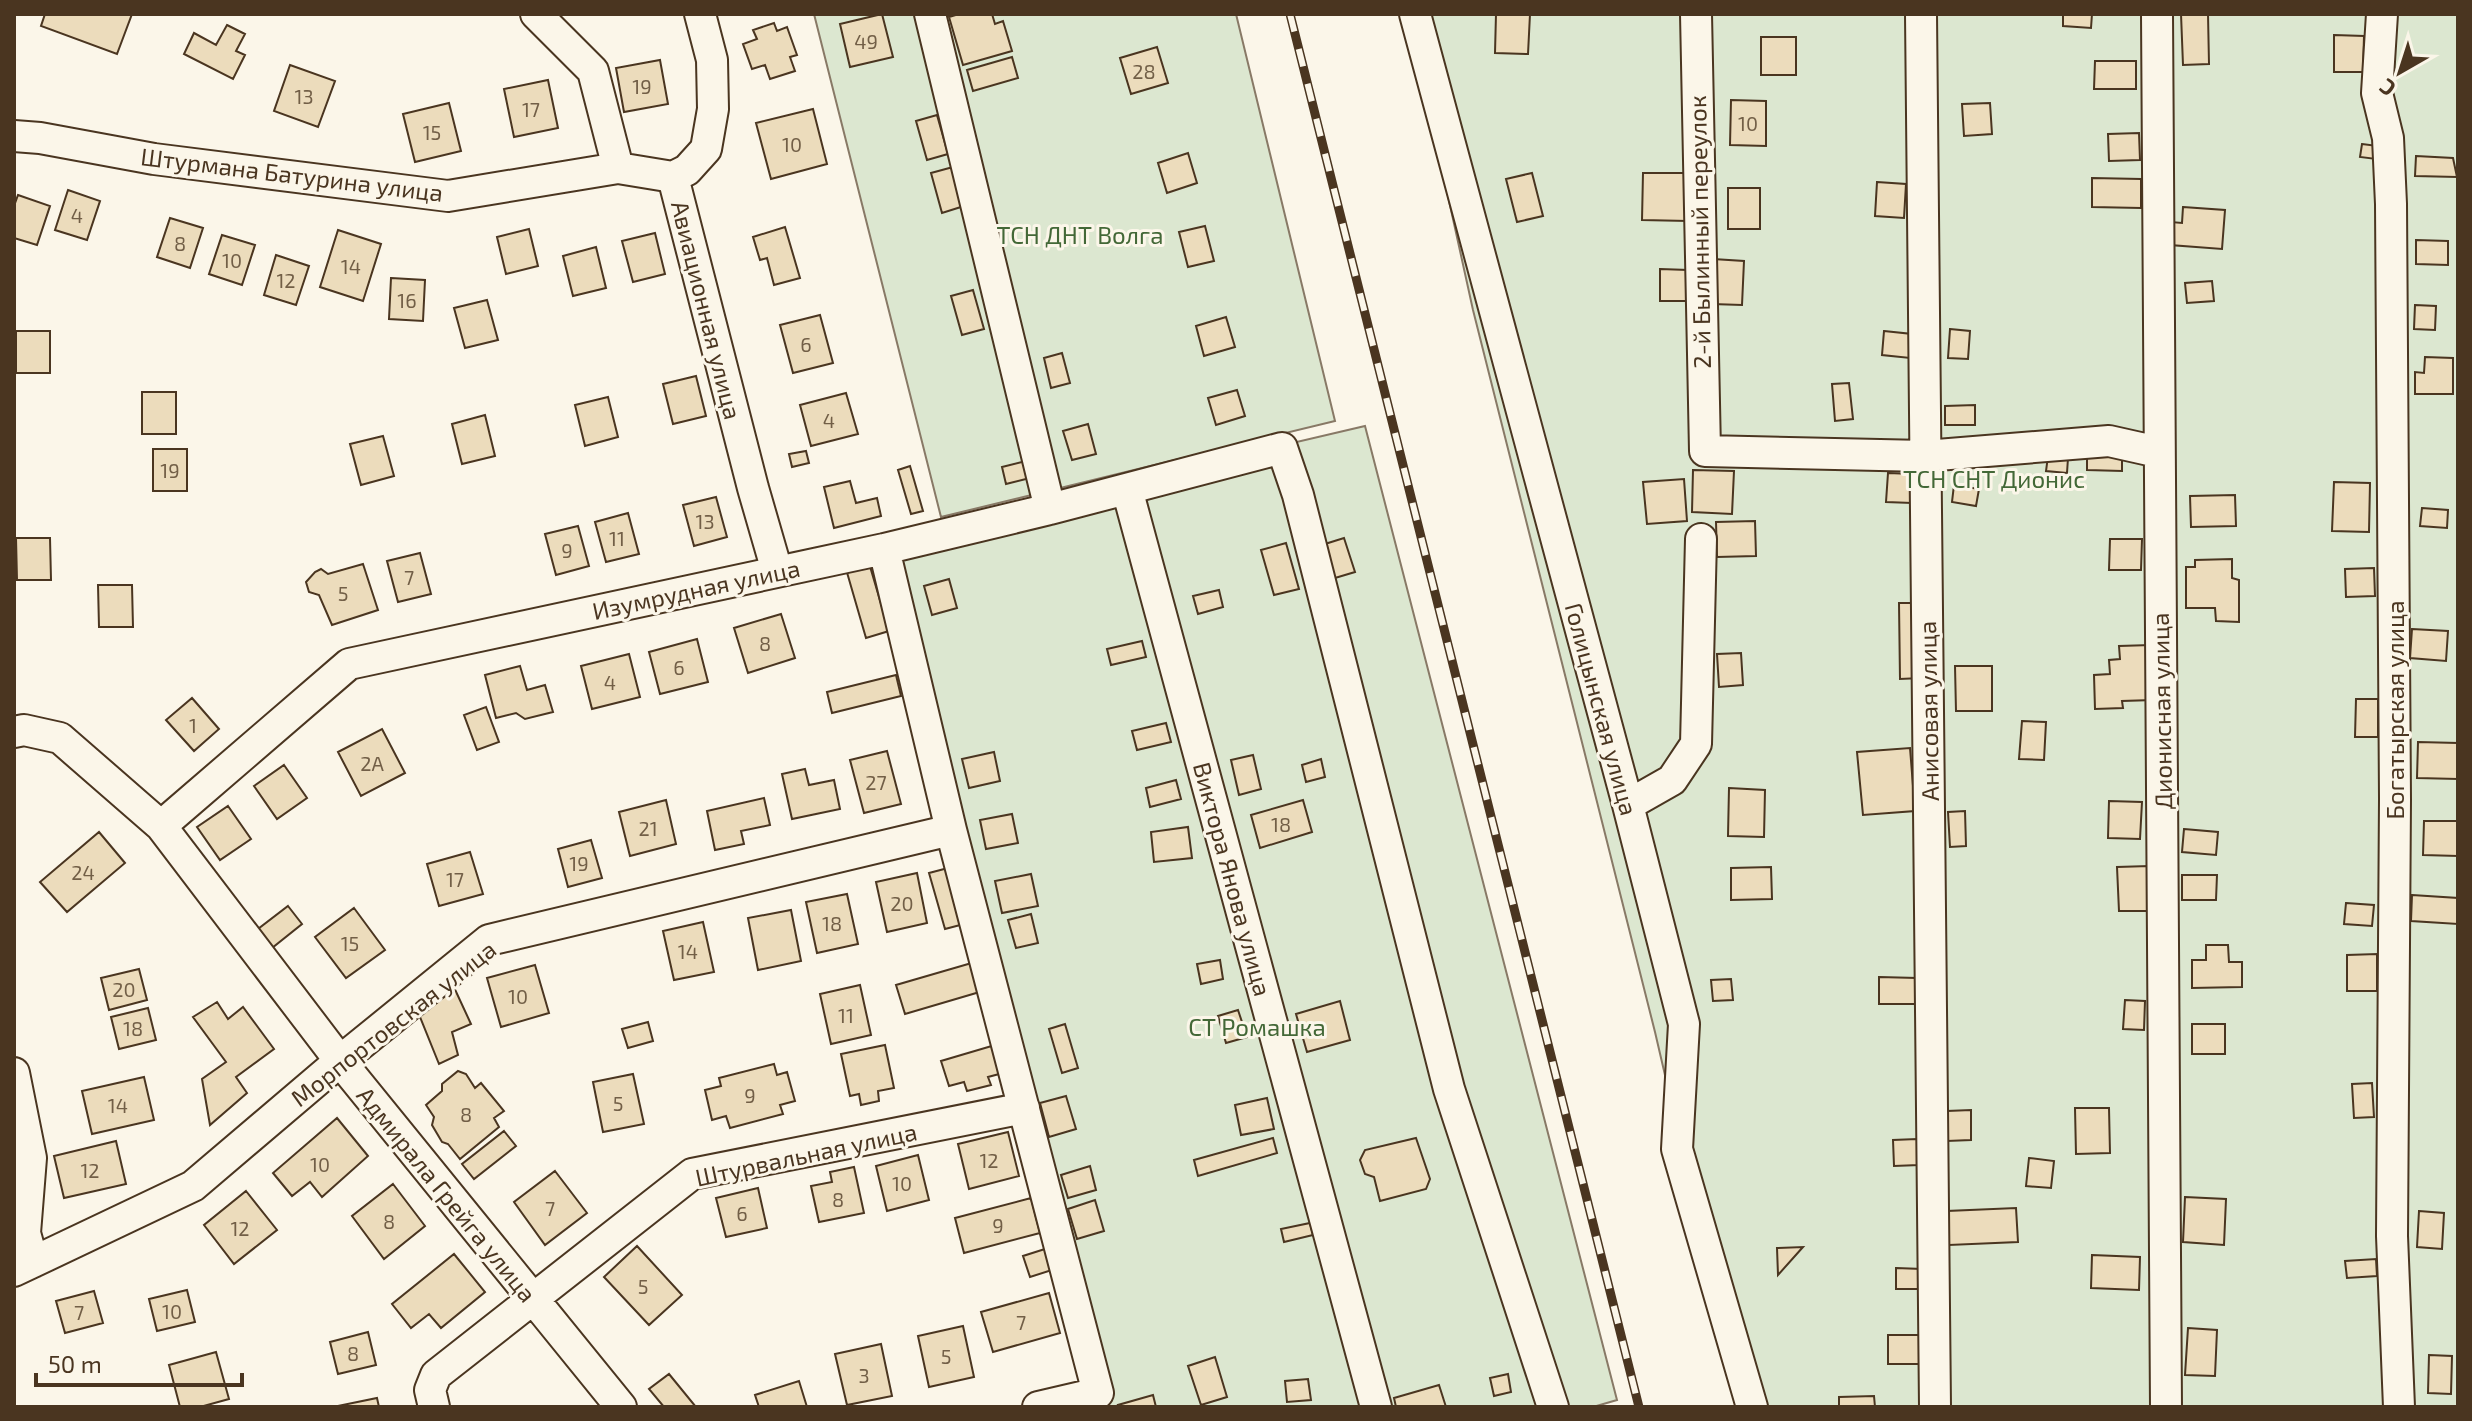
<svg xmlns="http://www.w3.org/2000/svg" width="2472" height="1421" font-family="'Exo 2',sans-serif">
<rect width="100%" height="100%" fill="#fbf6e9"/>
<path fill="#dce7d0" stroke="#887966" stroke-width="2" d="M814 14H1236L1335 421 941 517Z
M1408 14H2458V1407H1742L1655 1032 1473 310Z
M1365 426 1617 1400 1593 1407H1094L877 540Z"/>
<path fill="#ecdcbc" stroke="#4a3520" stroke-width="2" d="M45 14H132L117 54 41 26Z
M882 14 893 57 850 67 840 24Z
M959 14H992L995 24 1003 21 1012 51 963 65 949 17Z
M1496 14H1530L1528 54 1495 53Z
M2063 14H2092L2091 28 2063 26Z
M2181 14H2208L2209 64 2183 65Z
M774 23 777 31 787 27 797 55 790 57 795 71 770 79 765 65 752 69 743 44 757 39 753 30Z
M227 25 245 34 236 51 245 55 233 79 184 54 194 33 216 45Z
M2334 35 2364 36 2363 72H2334Z
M1761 37H1796V75H1761Z
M1157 47 1168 83 1131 94 1120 58Z
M1012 57 1018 78 973 91 967 70Z
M660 60 668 104 624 112 616 68Z
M2095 61H2136V89H2094Z
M290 65 335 81 318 127 274 111Z
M548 80 558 128 514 137 504 89Z
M1731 100 1766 101V146L1730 145Z
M449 103 461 151 415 162 403 114Z
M1990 103 1992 134 1964 136 1962 104Z
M813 109 827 164 771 179 756 123Z
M937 115 948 154 927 160 916 121Z
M2139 133 2140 160 2109 161 2108 134Z
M2362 144 2378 146 2376 159 2360 157Z
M1188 153 1197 183 1167 193 1158 163Z
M2416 156 2453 158 2457 177 2415 176Z
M953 167 964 206 942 213 931 173Z
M1532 173 1543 216 1517 222 1506 179Z
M1643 173H1688V221L1642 220Z
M2092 178 2141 179V208L2092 207Z
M1877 182 1906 184 1904 218 1875 216Z
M1728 188H1760V229H1728Z
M68 190 100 201 87 240 55 230Z
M18 195 50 206 37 245 14 238V206Z
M2183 207 2225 210 2222 249 2170 245 2171 222 2182 223Z
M170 218 203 228 190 268 157 257Z
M1205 226 1214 261 1188 267 1179 232Z
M785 227 800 278 774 285 767 258 760 260 753 237Z
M529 229 538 266 506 274 497 237Z
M338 230 381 244 363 301 320 287Z
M655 233 665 274 633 282 622 241Z
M222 235 255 245 242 285 209 274Z
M2416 240 2448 241V265L2416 264Z
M596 247 606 288 573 296 563 256Z
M276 255 309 266 296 305 264 295Z
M1713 259 1744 261 1742 305 1712 304Z
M1660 269 1688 270V301H1660Z
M391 278 425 280 423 321 389 319Z
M2212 281 2214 301 2187 303 2185 283Z
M973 290 984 329 962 335 951 296Z
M487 300 498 340 465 348 454 308Z
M2415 305 2436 306 2435 330 2414 329Z
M820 315 833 363 793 373 780 325Z
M1226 317 1235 347 1204 356 1196 326Z
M1950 329 1970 331 1968 359 1948 358Z
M16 331H50V373H16Z
M1884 331 1912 334 1910 358 1882 355Z
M1062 353 1070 383 1051 388 1044 358Z
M2425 357 2453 358V394H2415V372L2424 373Z
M696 376 706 416 673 424 663 384Z
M1849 383 1853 419 1835 421 1832 384Z
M1237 390 1245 416 1216 425 1208 398Z
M142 392H176V434H142Z
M846 393 858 434 811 446 800 405Z
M608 397 618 437 585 446 575 405Z
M1975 405V425H1945V406Z
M485 415 495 456 462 464 452 424Z
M1088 424 1096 454 1072 460 1063 431Z
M383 436 394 476 361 485 350 444Z
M153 449H187V491H153Z
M806 451 809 463 792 467 789 454Z
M2087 451 2122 453V471L2087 470Z
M2048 456 2068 458 2067 473 2046 471Z
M1026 461 1030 478 1006 484 1002 467Z
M910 466 923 511 911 514 898 470Z
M1693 470 1734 471 1732 514 1692 512Z
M1888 473 1913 474 1912 503 1886 502Z
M1684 479 1687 521 1647 524 1643 482Z
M850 481 856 503 877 498 881 516 834 528 824 487Z
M2334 482 2370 483 2369 532 2332 531Z
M1954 485 1979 489 1976 506 1952 502Z
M2235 495 2236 526 2191 527 2190 496Z
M716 497 727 537 694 546 683 505Z
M2422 508 2448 510 2447 528 2420 526Z
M628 513 639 554 606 562 595 522Z
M1755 521 1756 556 1717 557 1716 522Z
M578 526 589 566 556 575 545 534Z
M16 538H50L51 580H17Z
M1344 538 1355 572 1335 578 1325 544Z
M2110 539H2142L2141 570H2109Z
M1286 543 1299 589 1274 595 1261 550Z
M420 553 431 594 398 602 387 561Z
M2232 559V578L2239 580V622L2216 621 2215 608H2186V567H2195V560Z
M869 563 889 631 866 638 846 569Z
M363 564 378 610 332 625 319 595 309 592 306 582 315 572 321 569 328 574Z
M2374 568 2375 596 2346 597 2345 569Z
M949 579 957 608 932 615 924 586Z
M98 585H132L133 627H99Z
M1219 590 1223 607 1198 614 1193 596Z
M1899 603H1920L1921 678 1900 679Z
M781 614 795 658 748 673 734 628Z
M2412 629 2448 631 2446 661 2410 658Z
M697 639 708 682 660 694 649 652Z
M1142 641 1146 657 1111 665 1107 649Z
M2151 645 2153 700 2122 701 2123 708 2095 709 2094 675 2110 674 2109 660 2120 659 2119 646Z
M1741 653 1743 685 1719 687 1717 654Z
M629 654 640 697 592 709 581 666Z
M520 666 527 690 545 685 553 712 525 719 516 713 496 718 485 675Z
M1955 666H1992V711H1956Z
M896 675 901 696 832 713 827 692Z
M192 698 219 729 194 751 166 720Z
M2356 699H2378V737H2355Z
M486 707 499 742 477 750 464 715Z
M2022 721 2046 722 2044 760 2019 759Z
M1166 723 1171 742 1137 750 1132 731Z
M382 729 405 773 361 796 338 752Z
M2418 742 2458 743V779L2417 778Z
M1910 748 1915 811 1863 815 1857 752Z
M887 751 901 804 864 813 850 760Z
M994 752 1000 781 969 788 962 759Z
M1253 755 1261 789 1239 795 1231 760Z
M1321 759 1325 777 1306 782 1302 765Z
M284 765 307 798 277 819 254 786Z
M805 769 809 785 834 780 840 809 792 819 782 774Z
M1176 780 1181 799 1150 807 1146 788Z
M1729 788 1765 790 1764 837 1728 836Z
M764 798 770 825 741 831 744 844 715 850 707 811Z
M666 800 676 844 630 856 619 812Z
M1303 800 1312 832 1260 848 1251 815Z
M2109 801 2142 802 2140 839 2108 838Z
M228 806 251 839 220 860 197 827Z
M1965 811 1966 846 1950 847 1948 812Z
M1012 814 1018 843 986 849 980 820Z
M2424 821H2458V856L2423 855Z
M1188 827 1192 858 1154 862 1151 832Z
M2184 829 2218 832 2216 855 2182 852Z
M99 832 125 863 67 912 40 882Z
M591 840 602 878 568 887 558 849Z
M470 852 483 894 439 906 427 864Z
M2149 866 2150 911H2119L2117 867Z
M1771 867 1772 899 1731 900V868Z
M948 868 964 924 945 929 929 873Z
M917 873 927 923 887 932 876 882Z
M1031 874 1038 906 1002 913 995 881Z
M2182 875H2217L2216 900H2182Z
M847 894 858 944 817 953 806 902Z
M2412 895 2458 898V924L2411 921Z
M2346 903 2374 905 2372 926 2344 924Z
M288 906 302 924 272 948 258 929Z
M354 908 385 950 346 978 315 937Z
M791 910 801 961 758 970 748 918Z
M1031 914 1038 943 1016 948 1008 920Z
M703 922 714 972 674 980 663 931Z
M2206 945H2228L2229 962H2242V987L2192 988V960H2206Z
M2377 954V991H2347V955Z
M1220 960 1223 979 1201 984 1197 964Z
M975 962 983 991 905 1014 896 985Z
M535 965 549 1013 501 1027 487 978Z
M139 969 147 1000 109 1010 101 978Z
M1879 977 1917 978V1004H1879Z
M1731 979 1733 1000 1713 1001 1711 980Z
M452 983 471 1024 452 1032 458 1055 439 1064 418 1012Z
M860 985 871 1035 831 1044 820 994Z
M2125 1000 2145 1001 2144 1030 2123 1029Z
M1340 1001 1350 1040 1307 1052 1296 1014Z
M217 1002 228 1019 243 1007 274 1049 236 1077 247 1093 210 1125 202 1079 226 1062 193 1017Z
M148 1008 156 1040 119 1049 111 1017Z
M1238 1010 1247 1037 1226 1043 1218 1016Z
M648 1022 653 1041 628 1048 622 1029Z
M1065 1024 1078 1068 1062 1073 1049 1029Z
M2192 1024H2225V1054H2192Z
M885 1045 894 1088 878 1091 879 1101 861 1105 859 1094 850 1096 841 1054Z
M995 1045 1003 1073 988 1077 991 1085 967 1091 964 1082 949 1086 941 1061Z
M774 1064 777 1075 787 1072 795 1101 780 1105 783 1114 730 1128 726 1116 712 1120 705 1090 721 1086 719 1078Z
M458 1071 466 1074 475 1088 481 1083 504 1111 494 1118 499 1127 460 1159 448 1144 442 1142 432 1125 434 1117 426 1105 442 1091V1084Z
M633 1074 644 1124 603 1132 593 1082Z
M144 1077 154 1120 92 1134 82 1091Z
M2372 1083 2374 1117 2354 1118 2352 1084Z
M1066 1096 1076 1129 1049 1137 1040 1103Z
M1267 1098 1274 1129 1241 1135 1235 1105Z
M2075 1108H2109L2110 1153 2076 1154Z
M1971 1110V1140L1947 1141V1111Z
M337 1118 368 1156 322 1197 310 1182 292 1196 273 1173Z
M504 1131 516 1146 474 1179 462 1164Z
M1008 1132 1019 1176 969 1189 958 1144Z
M1273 1138 1277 1153 1198 1176 1194 1160Z
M1416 1138 1430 1179 1426 1189 1380 1201 1374 1177 1365 1174 1360 1160 1365 1150Z
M1917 1139 1919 1165 1894 1166 1893 1140Z
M116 1141 126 1184 64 1198 54 1156Z
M918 1155 929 1200 887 1211 876 1166Z
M2029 1158 2054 1161 2051 1188 2026 1186Z
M1090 1166 1096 1190 1068 1198 1061 1175Z
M854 1167 864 1213 819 1222 811 1186 832 1182 830 1172Z
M555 1171 587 1213 545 1245 514 1202Z
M393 1184 425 1226 384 1259 352 1216Z
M758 1188 767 1228 726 1237 716 1198Z
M246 1191 277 1230 234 1264 204 1225Z
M2185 1197 2226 1199 2224 1245 2183 1242Z
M1031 1198 1040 1233 964 1253 955 1218Z
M1095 1200 1104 1231 1077 1239 1068 1209Z
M2016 1208 2018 1242 1949 1245 1947 1211Z
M2419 1211 2444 1213 2442 1249 2417 1247Z
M1310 1223 1313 1235 1284 1242 1281 1229Z
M637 1246 682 1295 649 1325 604 1277Z
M1803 1247 1778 1275 1777 1248Z
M1048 1248 1055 1269 1030 1277 1023 1256Z
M454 1254 485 1292 441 1328 429 1314 411 1328 392 1304Z
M2092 1255 2140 1257 2139 1290 2091 1288Z
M2376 1259 2377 1276 2347 1278 2345 1261Z
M1896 1268 1922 1269V1289H1896Z
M187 1290 195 1322 157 1331 149 1299Z
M94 1291 103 1323 65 1333 56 1301Z
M1049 1293 1060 1333 993 1352 981 1312Z
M963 1326 974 1377 929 1387 918 1336Z
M2188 1328 2217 1330 2215 1376 2185 1375Z
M368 1332 376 1365 338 1374 330 1342Z
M1888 1335H1920V1364H1888Z
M881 1344 892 1396 847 1405 835 1354Z
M216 1352 229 1399 200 1407H180L169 1365Z
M2429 1355 2452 1356 2451 1394 2428 1393Z
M1215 1357 1227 1397 1201 1405 1188 1366Z
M669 1374 696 1407H664L649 1389Z
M1508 1374 1511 1392 1494 1396 1490 1378Z
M1308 1379 1311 1400 1287 1402 1285 1381Z
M799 1381 807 1407H759L755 1395Z
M1439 1385 1446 1407H1396L1394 1398Z
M1153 1395 1156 1407H1119L1118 1405Z
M1874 1396 1875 1407H1839V1397Z
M377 1398 379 1407H333Z"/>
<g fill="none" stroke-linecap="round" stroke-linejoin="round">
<defs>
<path id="minor" d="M536 14 593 71 618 168 673 177
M930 14 1050 509
M1415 14 1628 805 1684 1024 1677 1149 1752 1407
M1696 14 1705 451 1925 456 2109 441 2158 452
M1921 14 1935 1407
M2157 14 2166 1407
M2382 14 2377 93 2388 138 2391 204 2395 799 2392 1236 2399 1407
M14 136 40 138 154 159 448 196 618 168
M673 177 753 488 777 571
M673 177 687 170 706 149 713 109 712 60 700 14
M1127 489 1376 1407
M884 549 951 830 1098 1393 1038 1407
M14 732 24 730 60 738 161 826 340 1061 621 1407
M1628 805 1672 780 1696 744 1701 539
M161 826 349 664 884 549 1050 509 1282 448 1298 495 1449 1089 1553 1407
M14 1073 31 1158 25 1233 33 1262
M14 1271 193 1186 340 1061 489 940 951 830
M434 1407 430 1390 436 1375 692 1174 1024 1108"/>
</defs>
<use href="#minor" stroke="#4a3520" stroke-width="34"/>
<use href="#minor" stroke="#fbf6e9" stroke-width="30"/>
<defs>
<path id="rail" d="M1290 14 1639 1407"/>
</defs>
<use href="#rail" stroke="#4a3520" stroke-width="9"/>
<use href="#rail" stroke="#fbf6e9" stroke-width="6" stroke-dasharray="18" stroke-linecap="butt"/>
</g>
<g text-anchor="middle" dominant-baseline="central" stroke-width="6" stroke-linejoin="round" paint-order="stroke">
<g font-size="20" fill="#725f47">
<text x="866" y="41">49</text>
<text x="1144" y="71">28</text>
<text x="642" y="86">19</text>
<text x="304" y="96">13</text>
<text x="531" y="109">17</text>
<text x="1748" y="123">10</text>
<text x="432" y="132">15</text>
<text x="792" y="144">10</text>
<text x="77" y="215">4</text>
<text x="180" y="243">8</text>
<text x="232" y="260">10</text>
<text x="351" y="266">14</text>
<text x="286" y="280">12</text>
<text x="407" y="300">16</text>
<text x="806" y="344">6</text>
<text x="829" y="420">4</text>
<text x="170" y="470">19</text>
<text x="705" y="521">13</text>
<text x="617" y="538">11</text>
<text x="567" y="550">9</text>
<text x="409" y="577">7</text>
<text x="343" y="593">5</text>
<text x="765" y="643">8</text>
<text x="679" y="667">6</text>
<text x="610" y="682">4</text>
<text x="193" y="725">1</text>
<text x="372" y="763">2А</text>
<text x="876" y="782">27</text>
<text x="1281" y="824">18</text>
<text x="648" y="828">21</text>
<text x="579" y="863">19</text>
<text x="83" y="872">24</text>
<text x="455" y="879">17</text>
<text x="902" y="903">20</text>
<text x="832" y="923">18</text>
<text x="350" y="943">15</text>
<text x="688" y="951">14</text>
<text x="124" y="989">20</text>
<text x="518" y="996">10</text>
<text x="846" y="1015">11</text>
<text x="133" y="1028">18</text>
<text x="750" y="1095">9</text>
<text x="618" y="1103">5</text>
<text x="118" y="1105">14</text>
<text x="466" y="1114">8</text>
<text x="989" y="1160">12</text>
<text x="320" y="1164">10</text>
<text x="90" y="1170">12</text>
<text x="902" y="1183">10</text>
<text x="838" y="1199">8</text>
<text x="550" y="1208">7</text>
<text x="742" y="1213">6</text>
<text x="389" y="1221">8</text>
<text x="998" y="1225">9</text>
<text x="240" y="1228">12</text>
<text x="643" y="1286">5</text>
<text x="172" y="1311">10</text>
<text x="79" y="1312">7</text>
<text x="1021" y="1322">7</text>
<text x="353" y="1353">8</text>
<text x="946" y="1356">5</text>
<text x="864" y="1375">3</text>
</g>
<g font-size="24" fill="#4a3520" stroke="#fbf6e9">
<text transform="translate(292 174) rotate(7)">Штурмана Батурина улица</text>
<text transform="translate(1699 232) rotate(-91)">2-й Былинный переулок</text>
<text transform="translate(707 310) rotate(76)">Авиационная улица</text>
<text transform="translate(696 589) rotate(-12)">Изумрудная улица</text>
<text transform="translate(1602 709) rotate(75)">Голицынская улица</text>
<text transform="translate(2394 710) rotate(-90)">Богатырская улица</text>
<text transform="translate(1928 711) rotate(-91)">Анисовая улица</text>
<text transform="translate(2161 711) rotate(-91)">Дионисная улица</text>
<text transform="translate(1233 879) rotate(75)">Виктора Янова улица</text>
<text transform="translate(393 1023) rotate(-38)">Морпортовская улица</text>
<text transform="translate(806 1154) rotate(-12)">Штурвальная улица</text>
<text transform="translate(447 1194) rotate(51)">Адмирала Грейга улица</text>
</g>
<g font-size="24" fill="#436837" stroke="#fbf6e9">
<text x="1080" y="234">ТСН ДНТ Волга</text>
<text x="1994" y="478">ТСН СНТ Дионис</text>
<text x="1257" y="1026">СТ Ромашка</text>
</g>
</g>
<rect width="2472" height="1421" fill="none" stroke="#4a3520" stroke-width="32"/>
<g transform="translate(2400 72) rotate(219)" stroke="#fbf6e9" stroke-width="6" paint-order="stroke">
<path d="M0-6L14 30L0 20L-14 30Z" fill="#4a3520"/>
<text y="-12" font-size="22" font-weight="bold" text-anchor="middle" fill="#4a3520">С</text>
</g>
<path d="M36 1373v12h206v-12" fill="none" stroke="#4a3520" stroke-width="4"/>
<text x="48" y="1373" font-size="24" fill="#4a3520" stroke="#fbf6e9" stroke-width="6" paint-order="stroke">50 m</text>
</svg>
